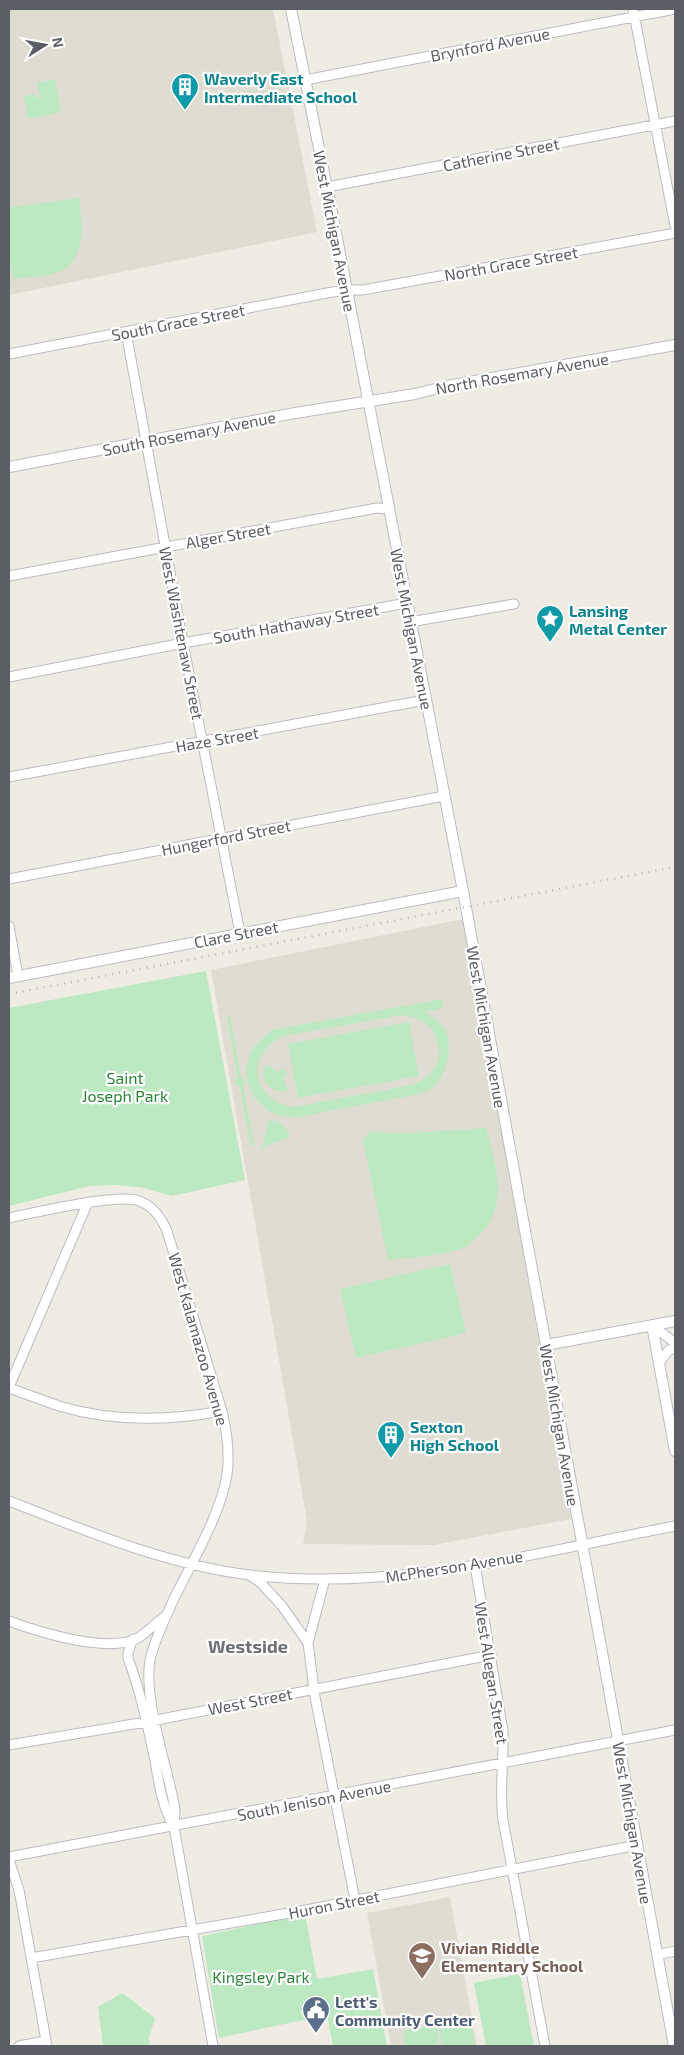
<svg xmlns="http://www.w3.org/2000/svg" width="684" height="2055" font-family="'Exo 2',sans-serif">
<rect width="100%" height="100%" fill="#efede3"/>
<path fill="#dfddd1" d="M9 9H273L317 232 9 295Z
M463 919 571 1519 434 1545 303 1544 307 1521 211 970Z
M450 1897 477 2046H391L367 1913Z"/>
<path fill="#bde9c2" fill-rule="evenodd" d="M55 79 61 112 28 119 24 96 35 94V98L40 97 37 83Z
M79 198C83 224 87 262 56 273 43 277 27 277 13 279L9 253V210L11 207Z
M206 971 245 1180 172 1196 144 1188 117 1185 90 1186 9 1206V1008Z
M442 999 443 1008 426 1012C433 1017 442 1023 446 1031 453 1049 447 1074 433 1087 428 1091 421 1093 415 1095 386 1100 357 1106 328 1111 317 1113 303 1118 291 1117 268 1117 250 1099 247 1077 244 1056 256 1042 272 1030ZM401 1015C409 1017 417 1017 424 1022 439 1032 445 1058 432 1072 426 1078 419 1082 412 1085L294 1107C251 1100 244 1054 284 1036Z
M230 1016 241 1077H243L245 1085H243L254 1146 251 1147 240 1086H237L235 1079 238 1078 227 1017Z
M409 1022 419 1076 298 1098 288 1044Z
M266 1065 279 1072 283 1068 287 1073 283 1078 289 1091C274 1094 256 1082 266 1065Z
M269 1119C280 1122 286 1126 290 1137L265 1146 262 1150 260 1148 263 1144Z
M486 1128C496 1163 510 1208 478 1236 474 1240 469 1246 463 1248 439 1257 413 1257 388 1260L363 1141 370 1132 411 1133Z
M450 1264 466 1333 356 1358 340 1289Z
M305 1914 317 1979 373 1969 387 2046H333L327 2015 219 2038 202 1936Z
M520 1974 534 2046H486L474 1983Z
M122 1993 155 2018 149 2038 150 2046H103L98 2007Z
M470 2017 475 2046H442L438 2023Z
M437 2025 439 2038 436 2046H405L403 2035 407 2030Z"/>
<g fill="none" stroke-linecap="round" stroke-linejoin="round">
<defs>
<path id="minor" d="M633 9 675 226
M305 80 675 9
M327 187 675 121
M126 332 183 643 240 933
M9 354 327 293 346 290H363L675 233
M9 576 377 508 389 509
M410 622 514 604
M9 677 183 643 407 603
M9 777 425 700
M9 879 444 796
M9 926 18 976
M9 1218C42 1211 75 1203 108 1200 117 1199 127 1198 136 1200 152 1204 161 1217 167 1231L222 1411C227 1432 230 1453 227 1474 221 1515 190 1565 172 1603 164 1621 154 1641 150 1660 143 1700 168 1768 175 1809L174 1827 213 2046
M652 1325 675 1343
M659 1363 669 1350 675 1349
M9 1387 88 1202
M9 1388C26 1394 42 1400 59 1406 112 1422 168 1421 222 1411
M9 1501C87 1531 166 1565 250 1575 394 1592 534 1553 675 1526
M475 1565 503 1731C504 1762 499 1788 503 1820L545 2046
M249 1575 260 1582 282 1606 308 1643 315 1697 355 1900
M9 1621C39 1632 108 1654 138 1638 147 1632 156 1623 165 1616
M133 1639C130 1646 126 1655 129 1661 141 1693 148 1728 155 1761 159 1784 162 1806 174 1827
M308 1643 325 1579
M9 1745 146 1722 491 1655
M9 1857 675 1730
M9 1860 19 1890 47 2046
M657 1955 675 1951
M31 1958 306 1910 637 1845
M19 2046 46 2041"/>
<path id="tertiary" d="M291 9 334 223 463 891 674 2046
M9 467 295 413 415 394 447 386 675 345
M9 978 463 891
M652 1325 675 1451
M546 1345 675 1321"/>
</defs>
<use href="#minor" stroke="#babcc3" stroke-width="11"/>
<use href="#tertiary" stroke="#babcc3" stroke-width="12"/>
<use href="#minor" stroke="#fff" stroke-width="9"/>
<use href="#tertiary" stroke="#fff" stroke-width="10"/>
<path stroke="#b6b7b8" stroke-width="2.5" stroke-dasharray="1 6" stroke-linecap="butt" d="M9 994 675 867"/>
</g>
<defs>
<symbol id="building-pin" viewBox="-11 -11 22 30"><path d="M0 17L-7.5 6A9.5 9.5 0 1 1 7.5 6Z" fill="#0f9aa8" stroke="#fff"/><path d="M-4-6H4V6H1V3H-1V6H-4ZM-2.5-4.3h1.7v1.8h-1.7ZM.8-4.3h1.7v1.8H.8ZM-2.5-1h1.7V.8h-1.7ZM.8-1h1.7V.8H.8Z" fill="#fff"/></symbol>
<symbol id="sight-pin" viewBox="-11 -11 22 30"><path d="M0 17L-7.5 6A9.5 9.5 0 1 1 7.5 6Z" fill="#0f9aa8" stroke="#fff"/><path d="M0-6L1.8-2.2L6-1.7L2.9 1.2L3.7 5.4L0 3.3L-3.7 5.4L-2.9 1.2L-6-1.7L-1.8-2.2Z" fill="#fff"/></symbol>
<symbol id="school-pin" viewBox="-11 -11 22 30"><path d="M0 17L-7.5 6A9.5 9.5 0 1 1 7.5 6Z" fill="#8d6e63" stroke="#fff"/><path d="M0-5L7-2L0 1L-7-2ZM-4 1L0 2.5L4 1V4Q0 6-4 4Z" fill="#fff"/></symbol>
<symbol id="civic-pin" viewBox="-11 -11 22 30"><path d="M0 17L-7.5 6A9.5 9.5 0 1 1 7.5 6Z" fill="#5c6f8a" stroke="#fff"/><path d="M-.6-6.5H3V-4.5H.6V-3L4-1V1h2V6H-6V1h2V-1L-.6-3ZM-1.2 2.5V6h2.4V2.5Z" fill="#fff"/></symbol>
</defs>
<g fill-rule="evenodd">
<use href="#building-pin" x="169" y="71" width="32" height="43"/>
<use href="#sight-pin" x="534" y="603" width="32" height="43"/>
<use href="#building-pin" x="375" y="1419" width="32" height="43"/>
<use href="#school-pin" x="406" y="1940" width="32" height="43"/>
<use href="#civic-pin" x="300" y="1994" width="32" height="43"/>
</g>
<g text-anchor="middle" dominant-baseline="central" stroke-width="4.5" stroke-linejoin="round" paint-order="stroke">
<g font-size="16" fill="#5b5e65" stroke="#fff">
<text transform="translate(490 44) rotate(-11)">Brynford Avenue</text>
<text transform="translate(501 154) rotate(-11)">Catherine Street</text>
<text transform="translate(335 231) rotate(79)">West Michigan Avenue</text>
<text transform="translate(511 263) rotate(-10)">North Grace Street</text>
<text transform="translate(178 322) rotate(-11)">South Grace Street</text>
<text transform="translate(522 373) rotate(-10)">North Rosemary Avenue</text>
<text transform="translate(189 433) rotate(-11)">South Rosemary Avenue</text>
<text transform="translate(228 535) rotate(-10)">Alger Street</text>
<text transform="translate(296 623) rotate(-10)">South Hathaway Street</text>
<text transform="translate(412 629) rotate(79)">West Michigan Avenue</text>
<text transform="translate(182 633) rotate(79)">West Washtenaw Street</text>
<text transform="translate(217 739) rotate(-10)">Haze Street</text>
<text transform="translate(226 837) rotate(-11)">Hungerford Street</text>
<text transform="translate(236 934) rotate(-11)">Clare Street</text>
<text transform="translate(487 1027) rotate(80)">West Michigan Avenue</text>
<text transform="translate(199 1339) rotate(74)">West Kalamazoo Avenue</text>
<text transform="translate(560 1425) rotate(80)">West Michigan Avenue</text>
<text transform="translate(454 1566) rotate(-9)">McPherson Avenue</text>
<text transform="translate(492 1673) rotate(81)">West Allegan Street</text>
<text transform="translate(250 1701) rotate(-11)">West Street</text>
<text transform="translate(314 1800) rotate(-11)">South Jenison Avenue</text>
<text transform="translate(633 1823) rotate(80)">West Michigan Avenue</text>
<text transform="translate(334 1904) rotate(-11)">Huron Street</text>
</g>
<g font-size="16" font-weight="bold" fill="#0d838f" stroke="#fff" text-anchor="start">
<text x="204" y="78">Waverly East<tspan x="204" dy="18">Intermediate School</tspan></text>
<text x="569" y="610">Lansing<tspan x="569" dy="18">Metal Center</tspan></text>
<text x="410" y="1426">Sexton<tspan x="410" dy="18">High School</tspan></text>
</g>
<g font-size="16" fill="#2d823a" stroke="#fff">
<text x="125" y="1077">Saint<tspan x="125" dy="18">Joseph Park</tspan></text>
<text x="261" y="1976">Kingsley Park</text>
</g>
<g font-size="16" font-weight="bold" fill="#785e54" stroke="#fff" text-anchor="start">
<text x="441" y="1947">Vivian Riddle<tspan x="441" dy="18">Elementary School</tspan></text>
</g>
<g font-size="16" font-weight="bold" fill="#4e5e75" stroke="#fff" text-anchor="start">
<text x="335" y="2001">Lett's<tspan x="335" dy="18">Community Center</tspan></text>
</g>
<g font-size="18" font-weight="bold" fill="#6c7077" stroke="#fff">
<text x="248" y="1646">Westside</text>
</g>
</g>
<rect width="684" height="2055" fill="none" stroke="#5b5e65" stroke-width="20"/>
<g transform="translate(45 45) rotate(79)" stroke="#ffffff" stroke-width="4" paint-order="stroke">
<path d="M0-4L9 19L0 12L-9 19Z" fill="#5b5e65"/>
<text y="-8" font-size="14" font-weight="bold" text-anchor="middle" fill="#5b5e65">N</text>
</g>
</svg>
